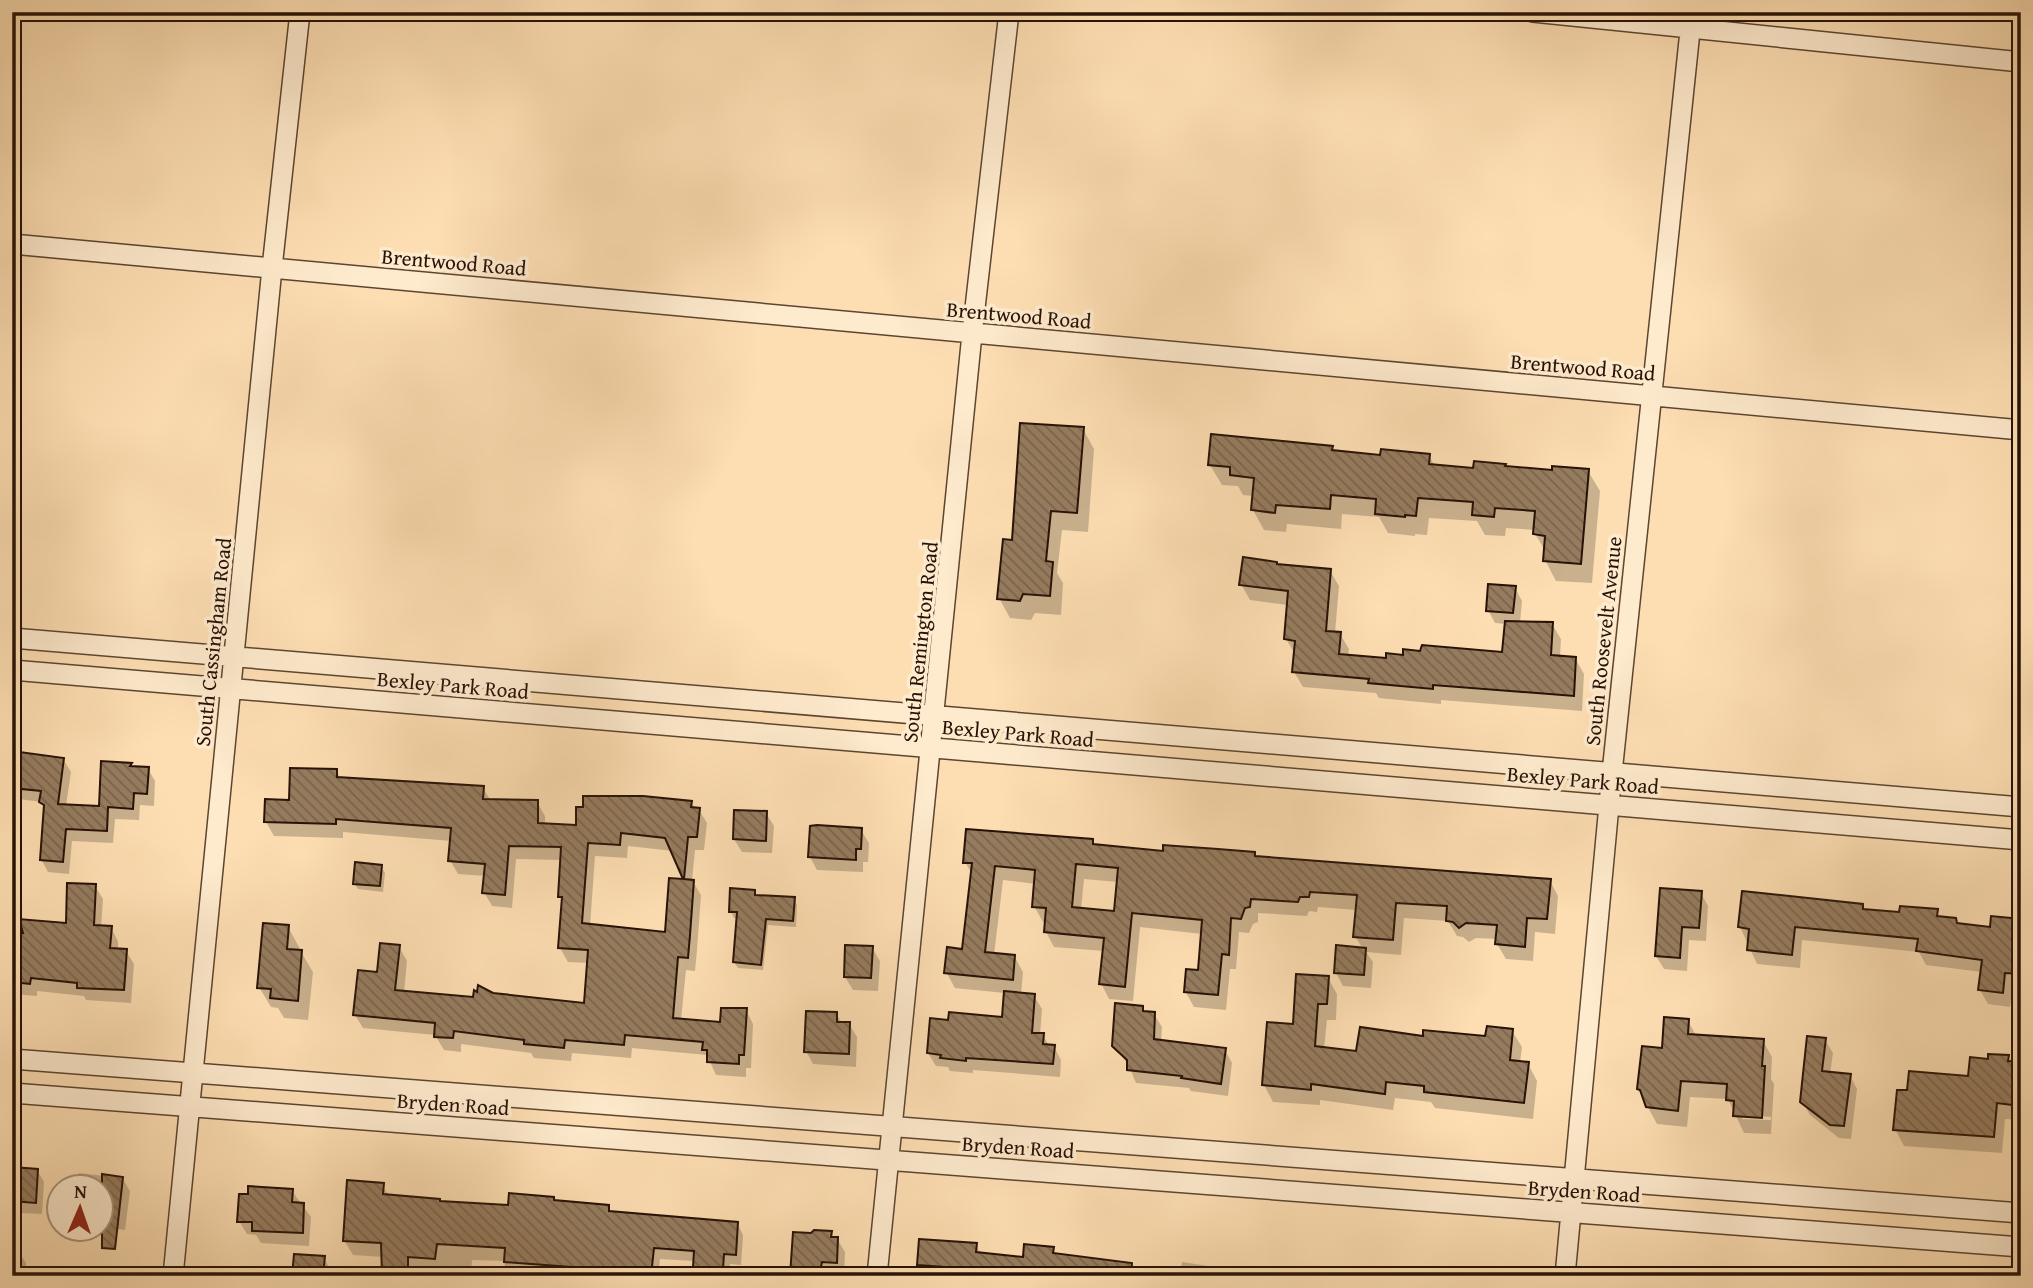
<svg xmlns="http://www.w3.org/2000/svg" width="2033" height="1288" font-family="'Gentium Book Plus',serif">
<defs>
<pattern id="building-back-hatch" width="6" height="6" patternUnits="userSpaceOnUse" patternTransform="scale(1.75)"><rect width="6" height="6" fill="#967c5f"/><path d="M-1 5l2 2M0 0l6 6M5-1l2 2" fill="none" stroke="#7a644c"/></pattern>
</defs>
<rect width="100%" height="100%" fill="#fddeb2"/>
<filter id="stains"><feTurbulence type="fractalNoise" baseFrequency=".00286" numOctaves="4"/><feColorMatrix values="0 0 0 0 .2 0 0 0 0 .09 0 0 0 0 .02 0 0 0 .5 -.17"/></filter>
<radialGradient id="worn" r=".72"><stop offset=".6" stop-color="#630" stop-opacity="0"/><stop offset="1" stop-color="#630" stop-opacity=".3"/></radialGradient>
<path fill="#0003" fill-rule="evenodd" d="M1083 429 1094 449 1088 532 1062 530 1057 573 1063 583 1061 615 1035 613 1031 620 1010 618 999 598 1013 542Z
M1332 447 1335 452 1382 457 1429 455 1435 467 1475 470 1506 468 1554 472 1588 471 1600 491 1592 583 1556 581 1545 560 1546 552 1535 534 1536 530 1506 528 1505 536 1485 535 1477 521 1429 518 1427 535 1415 534V536L1388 533 1379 517 1342 514 1341 529 1287 524 1286 532 1264 530 1253 510 1254 496 1243 495 1238 486 1222 485 1210 465Z
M1276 564 1330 571 1339 586 1335 633 1340 634 1349 649 1348 657 1387 660 1504 654 1506 624 1495 623 1488 610 1515 588 1522 601 1520 623 1552 624 1561 639 1560 657 1575 658 1584 674 1582 711 1441 700V704L1379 698 1376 693 1303 687 1294 672 1295 654 1286 639 1288 605 1250 600 1241 584Z
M12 753 63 759 71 772 66 806 101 808 131 764 133 768 148 769 155 781 154 806 140 805 139 820 115 819 113 843 72 841 69 874 48 872 41 859 45 809 41 802 12 798Z
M336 771 341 779 483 788 491 801 537 802 545 816V825L578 826 691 802 695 809 699 810 707 823 704 850H695L692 880 701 895 697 950 695 971 686 970 681 1020 721 1024 746 1010 753 1024 751 1068H746V1077L716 1075 707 1055 632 1048 631 1058 572 1053 571 1061 534 1058 531 1053 461 1044V1052L444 1050 435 1035 363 1028 355 1015 378 974 399 947 407 961 404 992 475 999 493 994 585 1005 589 963 568 962 560 948 563 902 560 897 562 860 516 859 512 908 492 906 484 892 486 876 458 874 450 860 452 841 343 832V838L274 836 266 822 291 801ZM628 846 673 851 685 881 667 934 590 926 595 856 627 858Z
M766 813 774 826 772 853 742 852 734 839Z
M861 830 869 843 868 862H863V872L817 870 810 857Z
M1092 841 1095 846 1164 853 1254 854 1257 857 1550 881 1558 896 1555 934 1535 932 1533 961 1506 959 1497 944V939L1476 938 1469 942 1463 937 1457 936 1448 921 1404 918 1401 955 1366 952 1373 962 1371 988 1343 986 1336 973 1363 949 1355 936 1357 910 1318 907 1317 912 1309 911 1307 916 1258 913V922L1253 924 1249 933 1239 932 1236 969H1230L1226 1010 1194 1007 1185 991 1200 972 1202 934 1140 927 1133 1001 1109 999 1101 983 1104 951 1054 947 1046 932V922H1043L1034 906 1036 884 1003 880 994 955 1014 956 1023 972 1021 995 1034 996 1042 1009 1040 1035H1043L1049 1046 1054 1047 1061 1060 1060 1077 973 1070V1073L950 1071 948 1067 936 1066 928 1053 950 1022 1003 1019 1005 993 955 988 946 972 963 950 972 874 965 862ZM1084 879 1118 882 1115 913 1081 909Z
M381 867 385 873 383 892 358 889 354 883Z
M12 885 17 894 16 914H12Z
M95 886 103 899 101 927 111 928 118 941V950L126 951 134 964 131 1003 86 1000 84 996 37 991V996L12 994V920L67 925Z
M754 891 757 897 794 899 797 905 796 927 768 925 763 970 738 968 734 962 738 918H734L731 912Z
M1701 893 1708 906 1706 941 1689 940 1687 971 1664 969 1656 956Z
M1862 905 1866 911 1901 914 1936 911 1941 919 1957 924 1992 929 2021 920V987H2013L2010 1007 1988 1004 1980 990 1982 972 1926 965 1919 952 1802 940 1800 968 1757 964 1740 927Z
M288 927 299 947V952H301L313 972 308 1020 284 1018 278 1008 271 1007 259 987Z
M872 948 880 961 878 991 853 990 845 977Z
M1328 978 1337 994 1336 1020H1327L1324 1049 1358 1053 1424 1038H1487L1512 1031 1522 1047 1520 1063 1528 1064 1537 1081 1533 1119 1435 1108 1431 1102 1395 1098 1393 1110 1320 1100V1105L1273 1102 1264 1085 1295 1026Z
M1142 1008 1145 1013 1154 1014 1162 1027 1161 1042 1225 1050 1232 1063 1228 1096 1191 1091 1189 1088 1136 1083 1129 1066 1114 1045Z
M836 1014 842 1023 849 1024 857 1037 856 1067 813 1064 806 1051Z
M1688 1021 1697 1037 1763 1041 1772 1057 1771 1079 1774 1084 1771 1134 1744 1133 1728 1099 1690 1097 1687 1127 1657 1124 1638 1089 1663 1050ZM1742 1115 1771 1117V1120L1742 1119Z
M1825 1040 1833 1053 1830 1074 1850 1076 1857 1089 1851 1139 1839 1138 1810 1115 1802 1101Z
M2008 1057 2011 1063 2021 1064V1120L2005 1119 2002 1153 1904 1146 1895 1129 1969 1078 1989 1061Z
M12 1169 37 1170 44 1182 42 1214 21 1213 20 1221H12Z
M79 1173 122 1178 130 1191 125 1230 102 1227V1186H77Z
M382 1185 389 1196 440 1202 510 1207 553 1198 556 1202 591 1219 585 1276H504L505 1261 472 1260 471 1276H384L383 1257 353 1255 344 1240Z
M292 1191 311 1217 309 1246 261 1243 256 1235 247 1234 239 1221Z
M617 1213 737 1223 743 1235 741 1265 730 1264 729 1276H700L695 1267V1261L660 1259 658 1276H614Z
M831 1233 834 1239H837L845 1252 844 1276H792Z
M976 1245 981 1254 1024 1259 1053 1249 1056 1255 1130 1265 1137 1276H925L918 1264Z
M12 1257H22L26 1263V1276H12Z
M324 1258 331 1271V1276H294Z
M1182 1262 1208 1266 1214 1276H1180Z"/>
<path fill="url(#building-back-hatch)" stroke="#271206" stroke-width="2" fill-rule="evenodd" d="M1020 423 1084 427 1077 513 1051 511 1046 561 1053 562 1050 596 1023 594 1020 601 997 599 1003 539 1012 540Z
M1211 434 1333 446 1332 450 1380 455 1381 449 1430 454 1429 464 1473 468 1474 461 1506 464 1505 466 1552 470V466L1589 469 1581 564 1543 561 1545 536 1533 534 1535 511 1495 508 1494 517 1472 515 1473 502 1418 498 1416 516 1405 515V517L1375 514 1376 499 1331 495 1330 509 1276 505 1275 513 1251 510 1254 478 1230 475V467L1208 465Z
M1243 557 1277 562V564L1331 569 1326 631 1341 632 1339 654 1386 658V653L1403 655V649L1420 651 1422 645 1502 652 1505 621 1553 622 1551 655 1576 657 1574 696 1433 685V689L1368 683 1369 679 1292 672 1295 641 1284 639 1288 591 1239 585Z
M1488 584 1516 586 1513 613 1486 611Z
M12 751 64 758 58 804 99 806 101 761 132 763 130 766 149 767 147 794 134 793 133 809 108 807 107 831 66 829 63 862 40 860 44 805 39 802 41 791 12 788Z
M290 768 337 769V777L484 786 483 799 538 800V823L576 825V807H583V796H643L692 801 691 807 700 808 697 837H688L684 879 694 880 690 935 688 958 678 957 673 1018 720 1022 721 1008H747L744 1055H739V1064L707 1062V1050H702L703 1042 625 1035 624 1045 565 1040 564 1048 524 1044V1040L454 1031 453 1038 434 1037 435 1023 353 1015 358 970 377 972 380 943 400 945 395 990 473 997 474 990 477 992 478 985 493 993 584 1003 588 950 558 948 562 897H558L561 847 509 846 505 895 482 893 485 864 448 861 451 828 336 819V824L264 822 265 799 289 800ZM621 833 665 838 683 879 669 878 665 932 582 923 588 843 620 845Z
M734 810 767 811 766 841 733 839Z
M817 825 862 828 861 849H856V860L808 857 810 826Z
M966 829 1093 839V844L1163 851V845L1218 849 1255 852V856L1551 879 1547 919 1527 918 1525 947 1495 944 1497 925 1466 923 1459 928 1453 922 1446 921 1447 906 1396 903 1393 940 1353 937 1357 895 1310 892 1309 897H1300L1298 902 1251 899 1250 907 1245 908 1241 919 1231 918 1229 955 1222 954 1218 995 1184 992 1186 969 1198 970 1202 920 1132 913 1125 987 1099 984 1104 938 1044 932 1046 908 1032 907 1035 870 995 866 985 952 1015 955 1013 980 944 973 947 947 962 949 972 863H963ZM1076 864 1118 868 1114 911 1072 907Z
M355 862 382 865 380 886 353 884Z
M67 883 96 884 94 925 112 926 110 948 127 949 124 990 77 988V983L31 978 30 984 12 982V932L23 933 19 919 66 923Z
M730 888 755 890V895L795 897 793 921 766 919 761 965 733 962 737 912H729Z
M1660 888 1702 891 1699 928 1682 927 1680 958 1655 956Z
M1742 891 1863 904V909L1899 912 1900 906 1938 909 1937 916 1956 918 1957 923 1990 927 1991 916 2021 919V974L2005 973 2003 993 1978 990 1982 960 1916 951 1918 939 1795 927 1792 955 1747 950 1749 929 1738 927Z
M263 923 289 925 287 949 302 950 298 1001 270 998 271 989 257 988Z
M845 945 873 946 871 978 844 977Z
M1336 945 1366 948 1364 975 1334 973Z
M1296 974 1329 976 1327 1004H1318L1315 1046 1356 1051 1360 1027 1423 1036V1030L1485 1036 1487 1026 1513 1029 1510 1060 1529 1062 1524 1103 1424 1092V1086L1386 1082 1385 1094 1311 1084V1090L1262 1085 1267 1022 1293 1024Z
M1004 991 1035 994 1032 1033H1044L1043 1044 1055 1045 1053 1064 966 1058V1061L940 1058 941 1055 927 1053 930 1018 948 1020 949 1012 1002 1017Z
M1115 1003 1143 1006V1011L1155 1012 1154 1039 1226 1048 1221 1084 1181 1078 1182 1076 1127 1070V1060L1112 1046Z
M806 1011 837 1012V1022H850L849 1054 804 1052Z
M1664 1017 1689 1019 1688 1034 1764 1039 1762 1066H1765L1762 1118 1733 1116 1734 1101 1726 1100 1727 1084 1681 1081 1678 1111 1646 1107 1640 1090 1637 1089 1642 1046 1662 1048Z
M1807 1036 1826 1038 1822 1071 1851 1074 1844 1126 1830 1125 1800 1102Z
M1988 1054 2009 1055 2008 1061 2021 1062V1100L2013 1099V1105L1997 1103 1994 1137 1893 1130 1897 1090H1907L1909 1071 1968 1076 1970 1057 1988 1059Z
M12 1167 38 1169 36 1203 12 1201Z
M102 1174 123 1177 115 1249 102 1248Z
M347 1180 384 1183 383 1194 440 1199V1201L508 1205 509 1193 554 1197V1200L609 1205V1211L738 1222 736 1255 724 1254 723 1269 693 1267 694 1251 654 1248 651 1276H629L630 1273 584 1270V1268L504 1262 505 1248 437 1244 435 1259 408 1257V1276H382L381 1243 343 1241Z
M248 1186 293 1189 292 1202 304 1203 303 1233 252 1231V1222H237L239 1194H248Z
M814 1230 832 1231 831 1237H838L837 1263 822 1262 819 1276H790L793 1232 811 1233Z
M919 1239 977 1243 976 1252 1023 1257 1024 1244 1054 1247 1053 1253 1132 1263 1131 1276H944V1267L917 1265Z
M294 1254 325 1256 323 1276H292Z"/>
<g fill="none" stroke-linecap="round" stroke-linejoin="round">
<defs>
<path id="street" d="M1533 12 2021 62
M12 244 2021 430
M12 638 2021 807
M12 670 2021 840
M12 1059 2021 1213
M12 1093 2021 1247
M173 1276 272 268 300 12
M877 1276 972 334 1009 12
M1565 1276 1612 773 1692 12"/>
</defs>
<use href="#street" stroke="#5c4531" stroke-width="22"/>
<use href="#street" stroke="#feeacd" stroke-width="19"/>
</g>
<g text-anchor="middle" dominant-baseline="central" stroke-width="7" stroke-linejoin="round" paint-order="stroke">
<g font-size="21" fill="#271206" stroke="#feeacd">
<text transform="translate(454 262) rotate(5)">Brentwood Road</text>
<text transform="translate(1019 315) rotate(5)">Brentwood Road</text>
<text transform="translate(1583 367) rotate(5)">Brentwood Road</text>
<text transform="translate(1603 641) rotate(-84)">South Roosevelt Avenue</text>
<text transform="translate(213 642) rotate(-84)">South Cassingham Road</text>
<text transform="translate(920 642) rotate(-84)">South Remington Road</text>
<text transform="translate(453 685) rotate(5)">Bexley Park Road</text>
<text transform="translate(1018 733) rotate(5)">Bexley Park Road</text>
<text transform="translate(1583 780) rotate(5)">Bexley Park Road</text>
<text transform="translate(453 1104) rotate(4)">Bryden Road</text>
<text transform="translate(1018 1147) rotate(4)">Bryden Road</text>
<text transform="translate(1584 1191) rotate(4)">Bryden Road</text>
</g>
</g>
<rect width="2033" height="1288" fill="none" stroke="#fddeb2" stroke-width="42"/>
<rect x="14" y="14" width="2005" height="1260" fill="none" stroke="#271206" stroke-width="3.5"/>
<rect x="21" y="21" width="1991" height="1246" fill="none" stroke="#271206" stroke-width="2"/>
<g transform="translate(80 1208) rotate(2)"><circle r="33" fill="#feeacd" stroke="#a8947d" stroke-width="2"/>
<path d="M0-5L12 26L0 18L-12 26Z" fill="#8f2418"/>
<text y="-10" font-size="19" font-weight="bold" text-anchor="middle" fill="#271206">N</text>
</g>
<rect width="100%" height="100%" filter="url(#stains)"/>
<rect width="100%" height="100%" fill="url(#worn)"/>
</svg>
